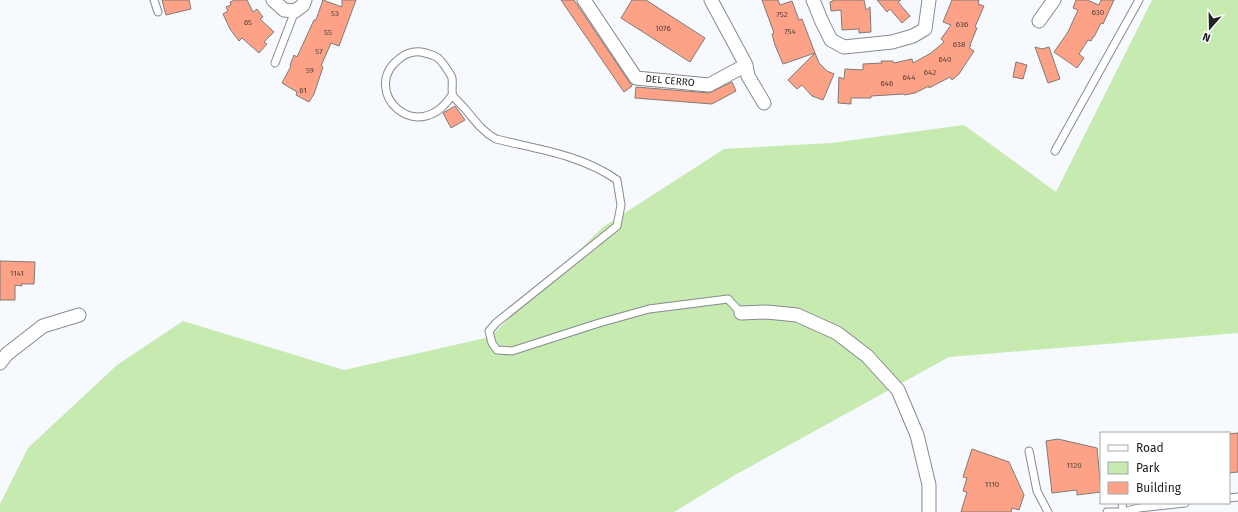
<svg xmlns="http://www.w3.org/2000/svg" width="1238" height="512" font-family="'Fira Sans',sans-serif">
<rect width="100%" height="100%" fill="#f6f9fe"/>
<path fill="#c6eab0" d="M1152 0H1238V333L949 357 735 475 674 512H0V504L28 448 117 365 183 321 344 370 490 337 603 227 724 149 831 143 964 125 1056 192Z"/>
<path fill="#fda286" stroke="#817a78" d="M162 0H189L191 9 166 15Z
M235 0H247L253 12 257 9 263 17 260 19 274 32 264 42 267 44 259 53 242 38 239 41 230 29 223 14 228 11 226 7 231 5 230 2Z
M323 0 342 7V0H356L339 46 331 43 321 66 323 67 314 94 309 102 296 95 297 92 282 83 291 66 290 65 294 55 297 57 314 20H316Z
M561 0H574L632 86 624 92Z
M632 0H646L705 38 690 62 621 18Z
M762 0H778L780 5 792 1 799 20 802 19 815 53 783 64 775 45 772 34 774 33Z
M833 0H864L866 10 870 7 871 32 859 33V29L842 30 841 10 831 11 830 2 833 1Z
M877 0H901L898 2 910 16 902 23 890 9 887 12Z
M952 0H979L978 4 984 6 975 27 977 28 970 45 971 46 969 48 974 51 959 74 952 80 950 77 929 88V86L915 93 904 95V94L871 96V98H851V104L838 103 839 77 844 79 845 69 863 70V64L882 63 881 61H893L894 63 912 59 913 63 931 53 944 42 941 39 951 25 943 22Z
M1076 0H1087L1099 5 1101 0H1114L1103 24 1101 23 1094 37H1093L1091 41 1088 40 1079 54 1084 58 1077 68 1054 52 1068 32 1078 10 1073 8Z
M1035 47 1042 49 1049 47 1060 79 1048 83Z
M815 53 819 63 827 71 834 74 823 100 812 96 802 85 797 89 788 80Z
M1016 62 1027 65 1023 79 1013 77Z
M732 82 736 91 712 104 635 98 636 87 709 93Z
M455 106 465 120 451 128 443 113Z
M0 261 35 262 34 284H21L22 286 15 285V300H0Z
M1238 433V472L1229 473V434Z
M1058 439 1097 448 1101 492 1077 495V490L1052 493 1046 441Z
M972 449 1009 462 1024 495 1019 510 1012 508 1011 512H961L967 492 963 491 967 478 963 477Z"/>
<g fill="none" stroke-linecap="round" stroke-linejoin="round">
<defs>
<path id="lane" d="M154 0 158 12
M275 63 295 11
M452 95C417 149 359 90 399 59 405 54 413 51 421 52 426 53 435 56 438 58 442 61 451 75 452 78 453 84 451 92 453 96 457 101 462 105 466 110 475 121 483 132 496 139 537 149 582 155 617 180L621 205 617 226 496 323 489 331 492 343 497 350 512 351 599 323 649 309 728 299 741 313
M1055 151 1139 0
M1029 451 1037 491 1048 512
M1229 498 1238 497
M1122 503 1123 512
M1107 512H1123L1139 508 1185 503"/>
<path id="street" d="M273 0 284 10 295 11 303 5 305 0
M584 0 636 78 709 85 746 65
M711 0 746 65 748 76 764 103
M813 0 822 22 831 40 844 47 892 42 913 36 925 29 929 0
M1039 21 1054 0
M741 313 767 312 797 315 837 333 867 356 898 390 917 435 929 485V512
M0 363 7 354 43 326 79 315"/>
</defs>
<use href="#lane" stroke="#878a90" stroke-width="9"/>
<use href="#street" stroke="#878a90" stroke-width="15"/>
<use href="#lane" stroke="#fff" stroke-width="7"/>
<use href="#street" stroke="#fff" stroke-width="13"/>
</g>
<g text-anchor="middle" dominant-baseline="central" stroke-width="3" stroke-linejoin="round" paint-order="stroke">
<g font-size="8" fill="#57423c">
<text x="1098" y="12">630</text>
<text x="335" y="13">53</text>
<text x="782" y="14">752</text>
<text x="248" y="22">65</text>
<text x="962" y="24">636</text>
<text x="663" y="28">1076</text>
<text x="790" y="31">754</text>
<text x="328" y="32">55</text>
<text x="959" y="44">638</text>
<text x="319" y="51">57</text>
<text x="945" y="59">640</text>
<text x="310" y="70">59</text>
<text x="930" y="72">642</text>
<text x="909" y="77">644</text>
<text x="887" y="83">646</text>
<text x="303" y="90">61</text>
<text x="17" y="273">1141</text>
<text x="1074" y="465">1120</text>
<text x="992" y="484">1110</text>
</g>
<g font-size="10" fill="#202224" stroke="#fff">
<text transform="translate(670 81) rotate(5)">DEL CERRO</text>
</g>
</g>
<rect x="1100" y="432" width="130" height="72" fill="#ffffff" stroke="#a6a7a7"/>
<rect x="1108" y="445" width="20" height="6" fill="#ffffff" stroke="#a6a7a7"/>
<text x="1136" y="452" font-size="12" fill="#202224">Road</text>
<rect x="1108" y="462" width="20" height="12" fill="#c6eab0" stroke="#a6a7a7"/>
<text x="1136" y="472" font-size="12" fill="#202224">Park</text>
<rect x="1108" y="482" width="20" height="12" fill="#fda286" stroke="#a6a7a7"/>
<text x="1136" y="492" font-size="12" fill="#202224">Building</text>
<g transform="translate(1210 28) rotate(200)" stroke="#ffffff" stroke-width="3" paint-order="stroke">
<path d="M0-3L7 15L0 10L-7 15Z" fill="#202224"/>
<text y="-6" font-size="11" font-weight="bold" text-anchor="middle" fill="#202224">N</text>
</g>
</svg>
